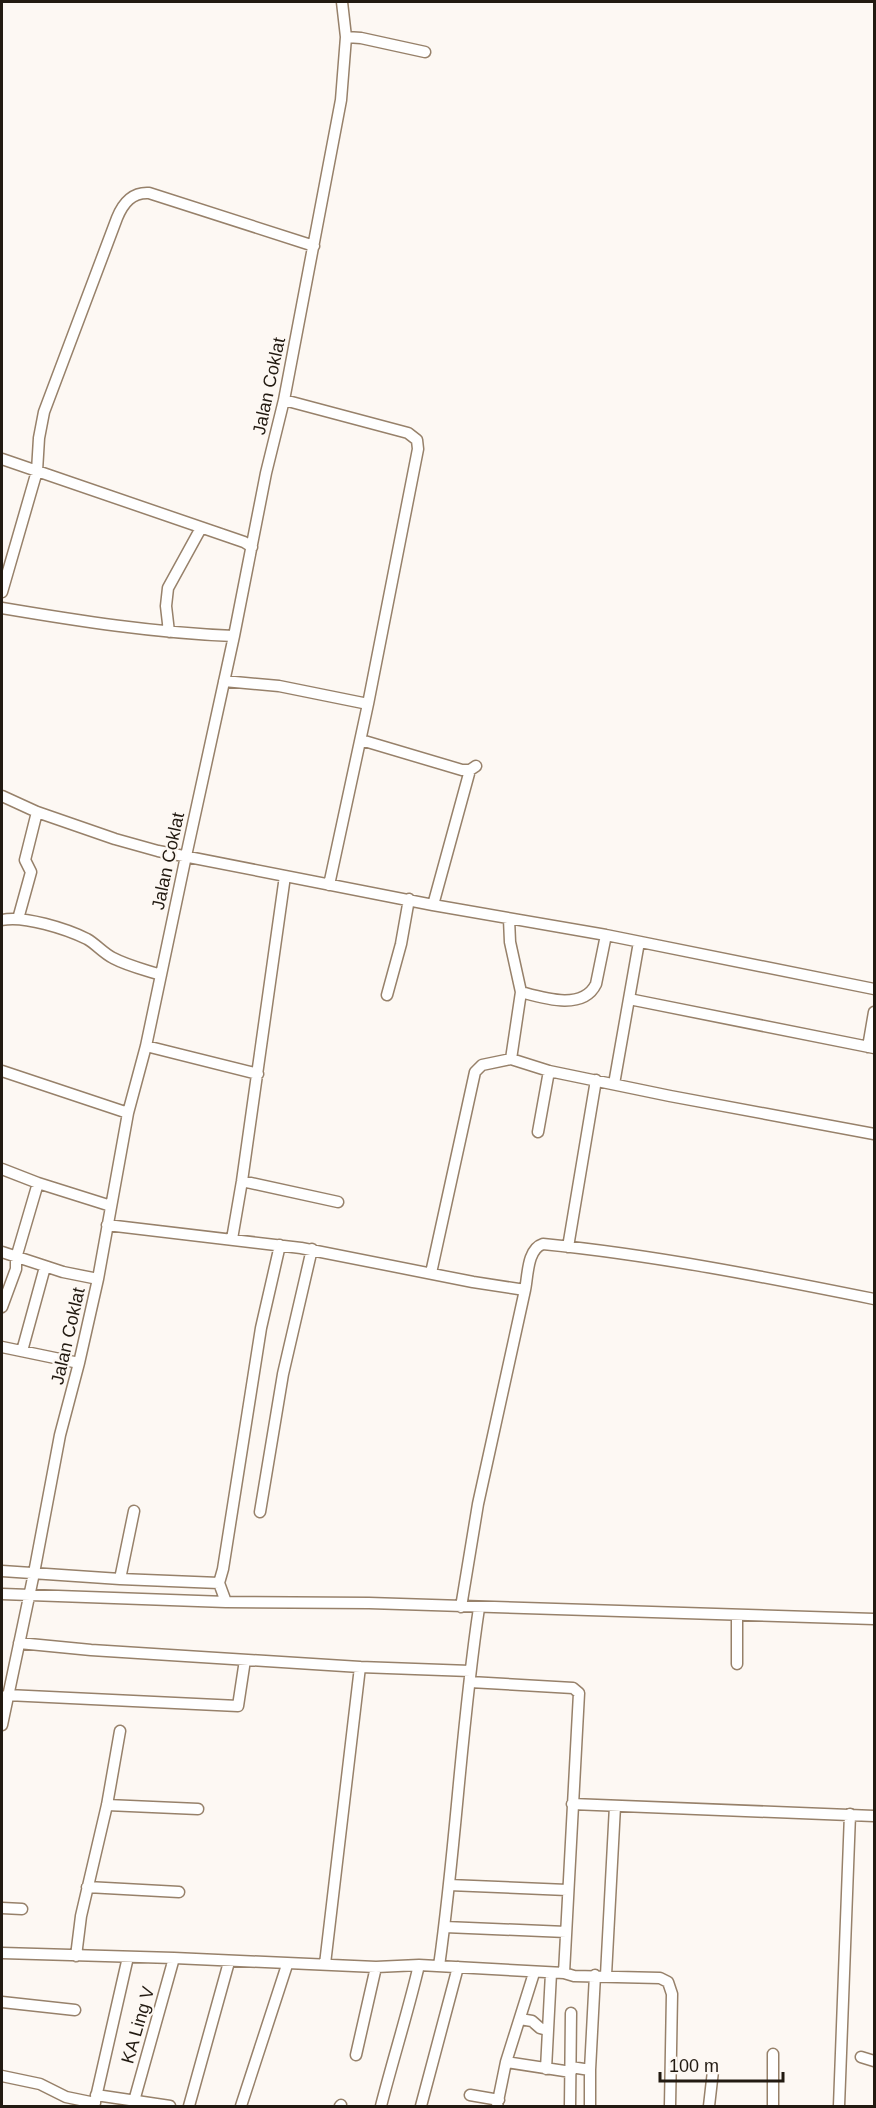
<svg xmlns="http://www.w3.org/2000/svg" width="876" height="2108" font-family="Arial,sans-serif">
<rect width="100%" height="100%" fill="#fdf8f3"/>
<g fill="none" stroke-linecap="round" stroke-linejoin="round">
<defs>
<path id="minor" d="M346 37 361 38 425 52
M284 400 408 433 417 440 418 449 368 704
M2 459 244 542 252 547
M2 592 37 471 39 438 44 412 117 218C123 203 132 192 149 193L314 246
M2 608C79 621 156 633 234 636
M169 632 166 606 168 588 201 528
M224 681 279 686 368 704 329 885
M361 740 462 770H470L476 766
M2 796 37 812 115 839 158 851 433 905 606 935 874 989
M433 905 470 770
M18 919 31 872 25 860 37 812
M509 919 510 942 521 992 511 1059
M2 920C23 915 67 929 87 939 96 944 103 953 113 958 128 966 146 970 161 975
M521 992C543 998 583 1011 596 984L606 935
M387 995 401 944 409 899
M629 999 874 1048
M146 1046 258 1074
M868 1047 874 1012
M2 1071 128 1113
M614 1084 639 942
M538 1132 549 1071
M2 1169 38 1183 111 1206
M242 1181 338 1202
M107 1225 301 1248 473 1282 525 1290C528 1276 527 1249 543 1244 654 1255 765 1277 874 1299
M232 1239 242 1181 285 876
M568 1247 596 1080
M2 1252 63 1272 98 1279
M431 1273 475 1072 482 1065 511 1059 549 1071 670 1096 874 1134
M2 1307 16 1269V1258L38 1183
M2 1347 79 1363
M22 1351 45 1267
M260 1512 283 1374 312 1249
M2 1571 120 1579 219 1583 226 1602
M120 1579 134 1511
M219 1583 223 1569 261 1328 280 1245
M2 1594 226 1602 369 1603 874 1619
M461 1607 478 1504 525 1290
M19 1643 91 1650 360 1667 470 1671
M737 1664V1616
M470 1682 573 1688 579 1693 564 1973
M7 1695 238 1706 245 1660
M2 1725 34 1573 60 1435 79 1363 98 1279 128 1113 146 1046 186 856 234 636 266 473 284 400 341 100 346 37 342 2
M572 1804 874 1816
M107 1805 198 1809
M449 1885 567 1890
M87 1887 179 1892
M2 1908 22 1909
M445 1927 566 1932
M2 1953 174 1958 376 1967 419 1965 564 1973 574 1976 660 1978 668 1982 672 1994 670 2106
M76 1956 81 1916 107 1805 120 1731
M325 1964 360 1667
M439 1966C456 1847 461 1727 479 1608
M606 1975 615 1806
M2 2002 75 2010
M520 2019 532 2021 540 2028 547 2030
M356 2055 376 1967
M861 2057 874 2061
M506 2062 571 2072
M571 2067 590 2070V2106
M546 2069 551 1973
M590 2070 595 1975
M2 2076 40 2084 66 2097 95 2103
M96 2095 170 2106
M470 2095 499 2100
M134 2101 174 1958
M94 2106 128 1957
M189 2106 229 1962
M241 2106 287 1965
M340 2106 341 2105
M381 2106C393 2059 408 2012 419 1965
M421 2106 458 1967
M497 2106 506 2062 534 1973
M570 2106 571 2013
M709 2106 713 2071
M773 2106V2054
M839 2106 850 1814"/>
</defs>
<use href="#minor" stroke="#97816a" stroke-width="13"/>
<use href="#minor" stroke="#fff" stroke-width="10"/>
</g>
<g text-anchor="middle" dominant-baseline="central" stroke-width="4.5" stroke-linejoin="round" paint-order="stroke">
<g font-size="18" fill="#221a11" stroke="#fdf8f3">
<text transform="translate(269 386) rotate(-78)">Jalan Coklat</text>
<text transform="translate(168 861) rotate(-78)">Jalan Coklat</text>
<text transform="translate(68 1336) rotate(-77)">Jalan Coklat</text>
<text transform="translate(138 2025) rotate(-74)">KA Ling V</text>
</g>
</g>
<rect width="876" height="2108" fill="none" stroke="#221a11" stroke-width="6"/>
<path d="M660 2072v9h123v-9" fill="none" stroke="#221a11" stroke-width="3"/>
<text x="669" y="2072" font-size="18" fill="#221a11" stroke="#fdf8f3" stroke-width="4.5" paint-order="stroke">100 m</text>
</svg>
